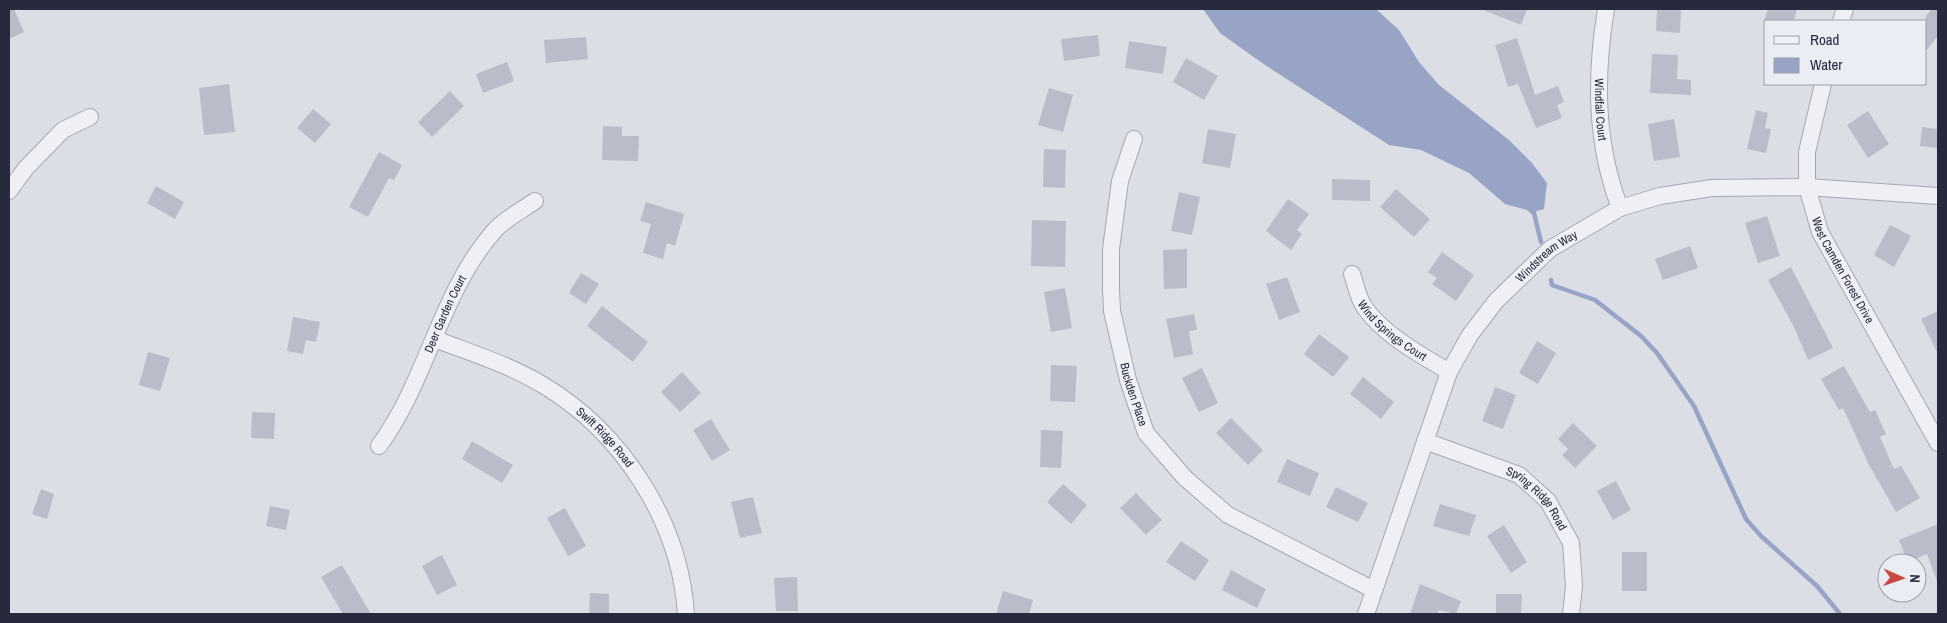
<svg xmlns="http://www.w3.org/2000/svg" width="1947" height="623" font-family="'Archivo Narrow',sans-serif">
<rect width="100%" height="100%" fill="#dcdee6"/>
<path fill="#97a4c6" d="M1203 9H1376L1399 30 1419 62 1439 85 1509 140 1532 163 1547 183 1544 209 1534 212 1505 204 1469 173 1421 150 1389 145 1265 65 1220 33Z"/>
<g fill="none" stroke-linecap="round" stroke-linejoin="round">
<path stroke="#97a4c6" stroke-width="4.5" d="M1528 208 1534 213 1541 242
M1551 280 1552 285 1595 300 1641 336 1657 353 1694 406 1746 519 1761 536 1817 586 1840 614"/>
</g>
<path fill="#babcc9" d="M9 9H14L24 32 9 39Z
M1481 9H1527L1521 25Z
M1657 9H1681L1680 33 1656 31Z
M1768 9H1797L1794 21H1764Z
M1932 9H1938V36L1926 51V16Z
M1098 35 1100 56 1064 61 1061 39Z
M586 37 588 59 546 63 544 40Z
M1517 38 1535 95 1558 86 1564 102 1557 105 1562 118 1536 128 1518 84 1508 87 1495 45Z
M1129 41 1167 47 1163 74 1125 68Z
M1652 54 1678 55 1677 79 1691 80V95L1650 93Z
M1186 58 1218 76 1204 100 1173 82Z
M507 62 514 81 483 93 476 74Z
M229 84 235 132 204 135 199 88Z
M1049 88 1073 95 1063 132 1038 125Z
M450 91 464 106 432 137 418 122Z
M313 109 331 124 315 143 297 128Z
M1756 110 1768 113 1765 128 1771 129 1766 153 1747 149Z
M1868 111 1889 144 1868 158 1847 125Z
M1674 119 1680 157 1654 161 1648 124Z
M603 126 622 127V136H639L638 161 602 160Z
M1922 127 1938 129V148L1920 146Z
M1208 129 1236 134 1230 168 1202 163Z
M1044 149 1066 150 1065 188 1043 187Z
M379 152 402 165 394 180 389 178 368 217 349 207Z
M1332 179 1370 180V201L1332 200Z
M156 186 184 202 175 219 147 203Z
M1396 189 1430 219 1414 237 1380 207Z
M1179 192 1200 197 1192 235 1171 231Z
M1288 199 1309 214 1297 230 1302 234 1291 250 1266 231Z
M646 202 684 214 675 246 667 243 663 259 643 253 651 224 640 221Z
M1767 216 1780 256 1758 263 1745 223Z
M1032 220 1066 221 1065 267 1031 266Z
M1890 225 1911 236 1894 267 1874 255Z
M1690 246 1698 268 1663 280 1655 259Z
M1187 249V288L1164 289 1163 250Z
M1442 252 1474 275 1456 301 1432 284 1437 278 1428 272Z
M1791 267 1833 348 1808 360 1794 327 1768 280Z
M581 273 599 284 586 304 569 293Z
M1287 277 1300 312 1279 320 1266 284Z
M1065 288 1072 328 1051 332 1044 292Z
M602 306 648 342 633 362 587 326Z
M1938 311V354L1921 319Z
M1194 314 1197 330 1189 331 1193 354 1174 358 1166 319Z
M293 317 320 322 316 342 306 340 303 354 287 351Z
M1319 334 1349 357 1333 377 1304 354Z
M1537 341 1556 353 1538 384 1519 373Z
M148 352 170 358 160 391 139 385Z
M1051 365 1077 366 1075 402 1050 401Z
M1844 366 1870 412 1875 410 1886 434 1880 437 1894 469 1901 466 1920 498 1896 512 1869 465 1843 408 1839 410 1821 379Z
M1202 368 1218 403 1199 412 1182 378Z
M682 372 701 393 680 412 661 392Z
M1363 377 1394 402 1381 419 1350 394Z
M1495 387 1516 395 1503 429 1482 421Z
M252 412 275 413 274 439 251 438Z
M1231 418 1263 450 1248 465 1216 433Z
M711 419 730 450 712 461 693 430Z
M1573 423 1597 446 1575 468 1562 455 1568 449 1558 439Z
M1041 430 1063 431 1061 468 1040 467Z
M472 441 513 465 502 483 462 459Z
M1287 459 1319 473 1310 496 1277 482Z
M1616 481 1631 510 1613 520 1597 491Z
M1063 484 1087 505 1071 524 1047 502Z
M1336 487 1368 503 1358 522 1326 507Z
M41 489 54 494 47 519 32 514Z
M1136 493 1162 520 1146 535 1120 508Z
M753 497 762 533 740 538 731 502Z
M1440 504 1476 515 1469 536 1433 526Z
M270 506 290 510 286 530 266 526Z
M565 508 586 546 568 556 547 518Z
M1938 524V581H1937L1927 554 1908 562 1899 540Z
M1504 525 1527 562 1511 573 1487 536Z
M1181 541 1209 560 1195 581 1166 562Z
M1622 552H1647V591H1622Z
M442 555 457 585 437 595 422 566Z
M342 565 371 614H343L321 577Z
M1231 570 1266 589 1257 608 1222 590Z
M797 577 798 611H776L774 578Z
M1420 584 1461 601 1456 614 1439 610 1437 614H1410Z
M1003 591 1033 600 1029 614H996Z
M590 593 609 594V614H589Z
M1496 594H1522L1521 614H1496Z"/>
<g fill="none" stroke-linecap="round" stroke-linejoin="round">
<defs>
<g id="minor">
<path id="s1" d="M1606 9C1595 76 1595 143 1620 208"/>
<path d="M1841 21 1845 9"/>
<path id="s2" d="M1823 84 1807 152V187L1820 232 1938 443"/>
<path id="s3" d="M1134 139 1120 181 1111 249V289L1112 311 1128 380 1146 433 1185 478 1228 515 1374 590"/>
<path d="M9 191 26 168 63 130 90 117"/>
<path id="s4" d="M1352 274C1356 285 1358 299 1365 308 1385 336 1420 354 1449 372"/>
<path id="s5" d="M435 339C471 353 510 365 543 385 623 433 680 522 686 614"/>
<path id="s6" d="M1425 441 1519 475 1548 501 1571 543 1574 586 1571 614"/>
<path id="s7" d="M379 446C428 379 440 292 495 230 505 219 522 210 535 201"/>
<path id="s8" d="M1366 614 1449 372 1470 335 1496 301 1550 249 1620 208 1660 196 1712 188 1807 187 1938 196"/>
</g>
</defs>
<use href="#minor" stroke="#a5a8b3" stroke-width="18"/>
<use href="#minor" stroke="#eff0f5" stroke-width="16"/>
</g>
<g text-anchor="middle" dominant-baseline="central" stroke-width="4.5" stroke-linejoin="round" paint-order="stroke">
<g font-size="12" fill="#262a3c" stroke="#ebedf4">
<text stroke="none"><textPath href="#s1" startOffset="101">Windfall Court</textPath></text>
<text stroke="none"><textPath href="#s8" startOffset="409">Windstream Way</textPath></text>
<text stroke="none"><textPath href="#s2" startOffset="196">West Camden Forest Drive</textPath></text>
<text stroke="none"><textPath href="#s7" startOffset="148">Deer Garden Court</textPath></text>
<text stroke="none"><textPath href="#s4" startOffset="72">Wind Springs Court</textPath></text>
<text stroke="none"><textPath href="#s3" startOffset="261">Buckden Place</textPath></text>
<text stroke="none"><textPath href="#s5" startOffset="199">Swift Ridge Road</textPath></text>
<text stroke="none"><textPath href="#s6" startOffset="129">Spring Ridge Road</textPath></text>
</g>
</g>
<rect width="1947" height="623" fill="none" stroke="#262a3c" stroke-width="20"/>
<rect x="1764" y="20" width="162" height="65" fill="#ebedf4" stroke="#9c9faa"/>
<rect x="1774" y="36" width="25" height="8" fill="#eff0f5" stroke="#9c9faa"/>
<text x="1810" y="45" font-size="15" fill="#262a3c">Road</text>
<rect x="1774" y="58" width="25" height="15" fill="#97a4c6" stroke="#9c9faa"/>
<text x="1810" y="70" font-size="15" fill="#262a3c">Water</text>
<g transform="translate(1902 578) rotate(92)"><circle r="24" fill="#ebedf4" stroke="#9c9faa"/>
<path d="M0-4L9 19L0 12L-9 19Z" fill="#cc4941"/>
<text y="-8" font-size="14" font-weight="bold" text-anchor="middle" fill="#262a3c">N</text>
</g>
</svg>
